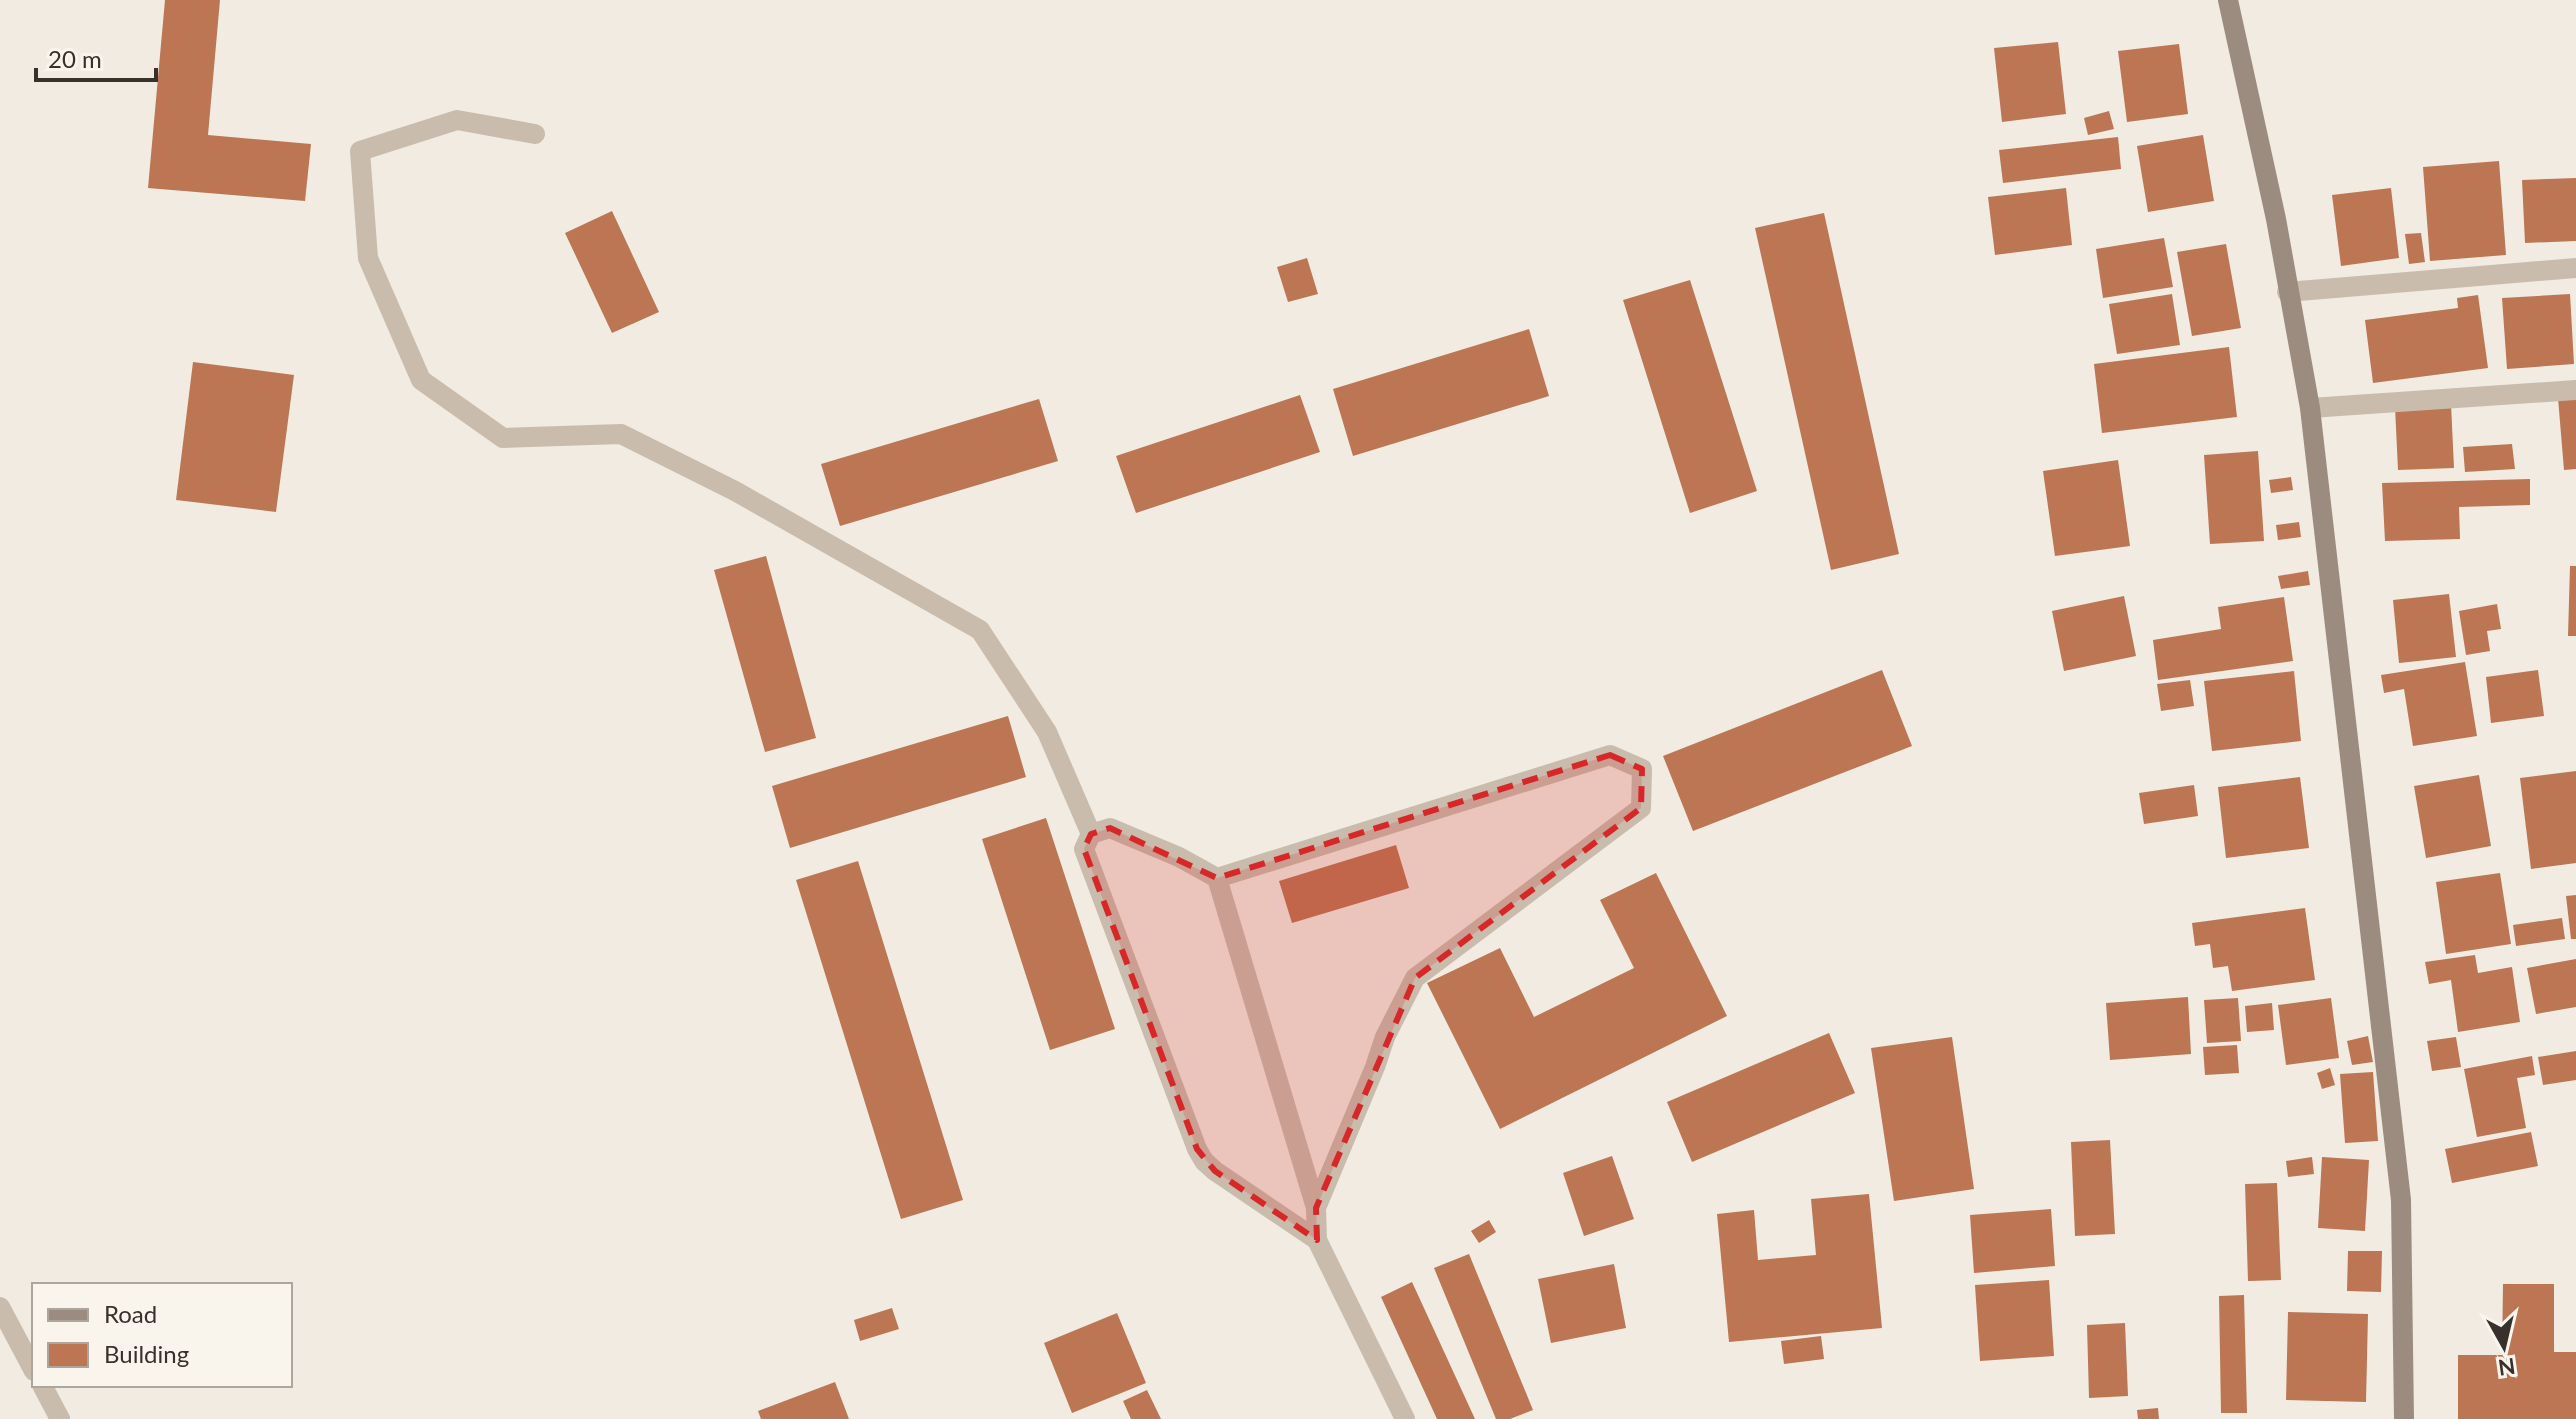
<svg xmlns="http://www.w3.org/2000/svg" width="2576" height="1419" font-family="Lato,sans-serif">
<rect width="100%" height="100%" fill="#f1ebe1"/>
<path fill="#bc7654" d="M165 0H220L208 135 311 144 305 201 148 188Z
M2058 42 2066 114 2002 122 1994 48Z
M2179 44 2188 114 2127 122 2118 51Z
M2109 111 2114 129 2088 135 2084 118Z
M2203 135 2214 201 2148 212 2137 146Z
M2118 137 2121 169 2003 183 1999 150Z
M2499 161 2506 255 2430 261 2423 167Z
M2576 178V241L2525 243 2522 180Z
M2066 188 2072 245 1995 255 1988 197Z
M2391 188 2399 258 2341 266 2332 195Z
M612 211 659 312 612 333 565 233Z
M1824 213 1899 554 1831 570 1755 228Z
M2421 233 2425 262 2409 264 2405 234Z
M2164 238 2173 287 2103 298 2096 249Z
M2226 244 2241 328 2192 336 2177 252Z
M1307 258 1318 294 1288 302 1277 267Z
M1690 280 1757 491 1690 513 1623 300Z
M2172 294 2180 345 2117 354 2109 304Z
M2570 294 2574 364 2507 369 2502 298Z
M2478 295 2488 368 2373 383 2365 320 2458 308 2457 298Z
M1529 329 1549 396 1353 456 1333 389Z
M2229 347 2237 417 2102 433 2094 364Z
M193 362 294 375 276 512 176 500Z
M1300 395 1320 452 1136 513 1116 456Z
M2576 396V469L2564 470 2558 398Z
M1039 399 1058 461 840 526 821 464Z
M2451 404 2454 468 2398 470 2395 407Z
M2512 444 2515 469 2465 472 2463 447Z
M2258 451 2264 541 2210 544 2204 455Z
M2118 460 2130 546 2055 556 2043 471Z
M2291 477 2293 490 2271 493 2269 480Z
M2530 479V505L2459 507 2460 539 2385 541 2382 483Z
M2299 522 2301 537 2278 540 2276 525Z
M766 556 816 738 765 752 714 570Z
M2570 566H2576V636H2568Z
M2308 571 2310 585 2281 589 2278 576Z
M2449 594 2456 657 2399 663 2393 600Z
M2124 596 2136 656 2064 671 2052 611Z
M2284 597 2293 661 2158 680 2153 640 2221 629 2218 607Z
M2497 604 2501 629 2487 631 2490 651 2466 655 2459 611Z
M2465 662 2477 736 2413 746 2404 689 2384 693 2381 675Z
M1882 670 1912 746 1693 831 1663 756Z
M2538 670 2544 716 2491 723 2486 677Z
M2294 671 2301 741 2212 751 2204 681Z
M2190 680 2194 706 2161 711 2157 684Z
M1008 716 1026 777 790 848 772 786Z
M2576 771V863L2531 869 2520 778Z
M2479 775 2491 846 2426 858 2414 786Z
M2300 777 2309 848 2226 858 2218 787Z
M2194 785 2198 816 2144 824 2139 793Z
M1046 818 1115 1029 1050 1050 982 839Z
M1396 845 1409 888 1292 923 1279 881Z
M858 861 963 1200 901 1219 796 880Z
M1656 873 1727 1016 1500 1129 1427 983 1500 948 1534 1017 1634 968 1600 900Z
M2500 873 2511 944 2446 954 2436 882Z
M2576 895V939H2571L2566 896Z
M2305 908 2315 980 2232 991 2228 966 2213 968 2210 944 2195 946 2192 923Z
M2562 918 2565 939 2516 946 2513 925Z
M2475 955 2478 973 2512 967 2520 1022 2458 1032 2451 980 2429 984 2425 962Z
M2576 959V1007L2536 1014 2527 968Z
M2188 997 2191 1054 2110 1060 2106 1003Z
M2238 998 2241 1041 2207 1043 2204 1000Z
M2331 998 2339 1058 2286 1065 2278 1005Z
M2272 1003 2274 1030 2247 1032 2245 1006Z
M1829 1033 1855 1093 1692 1162 1667 1102Z
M2368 1036 2373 1062 2352 1065 2347 1041Z
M1952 1037 1974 1189 1894 1201 1871 1048Z
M2456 1037 2461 1067 2432 1071 2427 1041Z
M2237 1045 2239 1073 2205 1075 2203 1047Z
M2576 1051V1080L2543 1085 2538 1057Z
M2532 1056 2535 1075 2517 1078 2526 1128 2477 1137 2464 1069Z
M2330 1068 2335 1085 2322 1089 2317 1073Z
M2373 1072 2378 1141 2345 1143 2340 1074Z
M2531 1132 2538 1166 2452 1183 2445 1149Z
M2110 1140 2115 1234 2075 1236 2071 1142Z
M1612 1156 1634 1219 1584 1236 1563 1173Z
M2312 1157 2314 1174 2288 1177 2286 1161Z
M2322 1157 2369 1160 2365 1231 2318 1228Z
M2277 1183 2281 1280 2248 1281 2245 1184Z
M1869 1194 1882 1328 1729 1342 1717 1214 1754 1210 1758 1260 1816 1255 1811 1199Z
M2051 1209 2055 1266 1974 1273 1970 1215Z
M1489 1220 1496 1232 1479 1243 1471 1231Z
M2348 1251H2382L2381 1292 2347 1291Z
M1469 1254 1533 1410 1510 1419H1496L1434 1268Z
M1614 1264 1626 1328 1551 1343 1538 1279Z
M2049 1280 2054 1356 1980 1361 1975 1285Z
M1412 1282 1475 1419H1437L1381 1297Z
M2503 1284H2554V1352H2576V1419H2458V1355H2502Z
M2244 1295 2247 1413H2221L2219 1296Z
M892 1308 899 1329 860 1341 854 1320Z
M2288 1312 2368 1314 2366 1402 2286 1400Z
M1117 1313 1146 1383 1072 1413 1044 1343Z
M2125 1323 2128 1396 2089 1398 2087 1325Z
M1821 1336 1824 1359 1784 1364 1781 1341Z
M835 1382 849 1419H761L758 1411Z
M1147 1390 1161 1419H1131L1123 1401Z
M2158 1408 2159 1419H2138L2137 1410Z"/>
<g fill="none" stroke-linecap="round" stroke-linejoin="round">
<path stroke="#c9bcad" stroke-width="20" d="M535 134 457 120 360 151 368 258 421 380 503 438 621 434 735 491 980 630 1047 732 1091 834
M2287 292 2576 268
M2310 408 2576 390
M1217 878 1610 755 1642 769 1641 808 1415 978 1385 1037 1375 1067 1316 1208 1317 1240 1405 1419
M1316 1208 1217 878 1179 857 1110 828 1091 834 1084 849 1197 1149 1204 1161 1215 1171 1317 1240
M0 1307 34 1371
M42 1385 60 1419"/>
<path stroke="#9c8c7f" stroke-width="20" d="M2228 0 2276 219 2310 408 2401 1200 2404 1419"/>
</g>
<path fill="#d62828" fill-opacity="0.2" stroke="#d62828" stroke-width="6" stroke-dasharray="16 10" stroke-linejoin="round" d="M1610 755 1642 769 1641 808 1415 978 1316 1208 1317 1240 1215 1171 1197 1149 1084 849 1091 834 1110 828 1217 878Z"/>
<rect x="32" y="1283" width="260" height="104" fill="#f9f5ed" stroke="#aca69f" stroke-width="2"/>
<rect x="48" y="1309" width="40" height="12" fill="#9c8c7f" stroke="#aca69f" stroke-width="2"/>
<text x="104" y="1323" font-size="24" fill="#38302b">Road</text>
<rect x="48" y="1343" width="40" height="24" fill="#bc7654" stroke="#aca69f" stroke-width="2"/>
<text x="104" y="1363" font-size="24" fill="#38302b">Building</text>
<g transform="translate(2504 1347) rotate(172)" stroke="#f9f5ed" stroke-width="6" paint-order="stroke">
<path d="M0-6L14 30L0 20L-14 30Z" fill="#38302b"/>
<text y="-12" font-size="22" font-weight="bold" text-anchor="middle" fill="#38302b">N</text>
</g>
<path d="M36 68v12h120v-12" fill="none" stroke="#38302b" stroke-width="4"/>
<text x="48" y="68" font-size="24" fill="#38302b" stroke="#f9f5ed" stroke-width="6" paint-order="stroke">20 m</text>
</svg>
